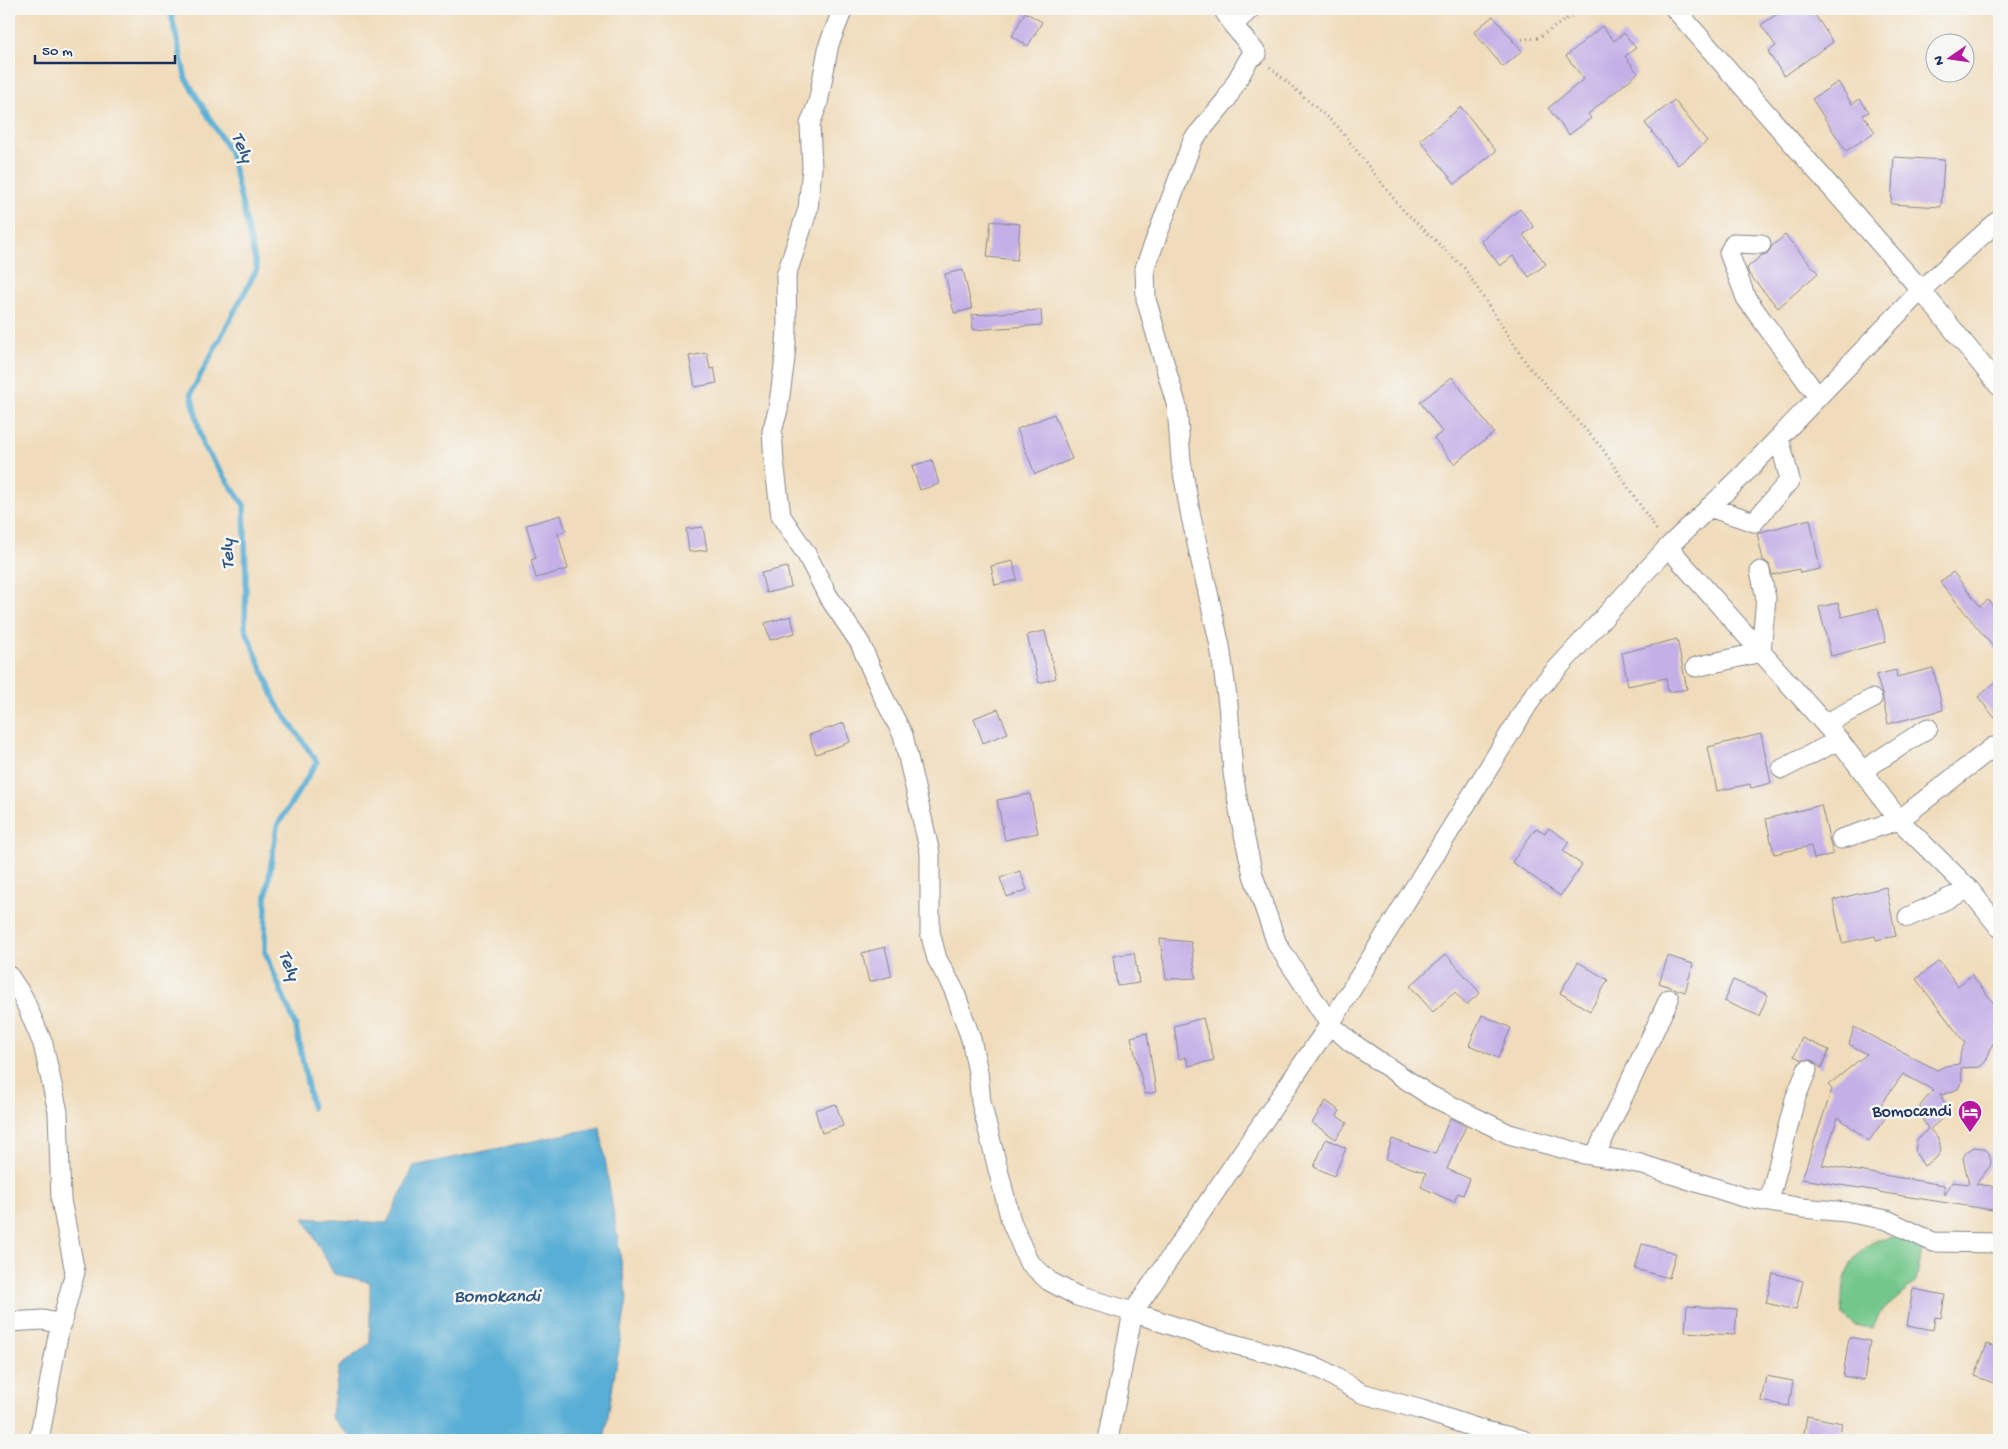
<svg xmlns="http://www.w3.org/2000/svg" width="2008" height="1449" font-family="'Gochi Hand',sans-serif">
<rect width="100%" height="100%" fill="#f6f6f2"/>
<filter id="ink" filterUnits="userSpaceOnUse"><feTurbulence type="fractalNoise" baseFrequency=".02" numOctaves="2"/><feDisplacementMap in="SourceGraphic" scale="10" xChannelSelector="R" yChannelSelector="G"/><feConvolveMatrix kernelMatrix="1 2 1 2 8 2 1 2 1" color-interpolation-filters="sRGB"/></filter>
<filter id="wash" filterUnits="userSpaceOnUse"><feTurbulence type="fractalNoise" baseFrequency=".0096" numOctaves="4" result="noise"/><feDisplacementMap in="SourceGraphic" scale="20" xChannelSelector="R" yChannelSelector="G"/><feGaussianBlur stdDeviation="1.12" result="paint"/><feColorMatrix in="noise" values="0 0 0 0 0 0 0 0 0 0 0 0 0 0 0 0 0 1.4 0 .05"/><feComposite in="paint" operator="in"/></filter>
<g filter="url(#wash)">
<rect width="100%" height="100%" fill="#f0dcba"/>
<path fill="#73c78b" stroke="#477b74" d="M1896 1236 1923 1246 1916 1282 1879 1314 1873 1329 1855 1325 1843 1316C1839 1277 1852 1240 1896 1236Z"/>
<path fill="#59aed5" stroke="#3a6e9a" d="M600 1127 627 1299 604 1440H353L331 1418 339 1367 370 1343V1282L334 1274 304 1218 387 1223 414 1166Z"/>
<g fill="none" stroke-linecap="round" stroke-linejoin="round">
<path stroke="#59aed5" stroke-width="5.5" d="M170 9 186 79 230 152 257 269 191 393 203 446 244 505 246 573 245 628 276 703 317 762 277 826 266 897 265 952 296 1027 312 1108"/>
</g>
<g id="blocks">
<path fill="#c4b0e7" d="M1784 9H1811L1833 42 1784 76 1768 52 1776 46 1761 25Z
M1025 12 1042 22 1028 46 1012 36Z
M1493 16 1522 51 1503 67 1474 32Z
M1602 26 1614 41 1624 33 1636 48 1625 56 1638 73 1588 114 1591 118 1569 135 1548 108 1584 79 1566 56Z
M1838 82 1852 104 1860 99 1869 112 1863 115 1875 132 1846 151 1812 99Z
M1674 100 1707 141 1678 165 1645 123Z
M1461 107 1496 151 1455 184 1420 140Z
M1894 157 1944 160 1941 207 1891 204Z
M1520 209 1534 227 1523 235 1546 264 1529 277 1513 256 1500 266 1481 241Z
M991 221 1020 224 1017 260 987 257Z
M1785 235 1818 273 1778 308 1749 274 1747 268 1762 255 1767 254 1772 246Z
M963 270 972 309 954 313 945 274Z
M1041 310 1042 325 973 330 972 315Z
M707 353 710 369 714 368 717 383 695 387 689 356Z
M1452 377 1494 433 1454 464 1434 438 1442 432 1420 402Z
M1054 414 1072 459 1035 474 1017 429Z
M932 460 939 484 920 490 912 466Z
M561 515 566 531 558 533 568 569 536 578 531 560 536 558 526 525Z
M1810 519 1820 569 1800 573 1799 569 1772 575 1769 564 1763 560 1757 533Z
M703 527 707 550 689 552 686 529Z
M1013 561 1017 580 995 585 991 566Z
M787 567 791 587 766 593 761 573Z
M1953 572 1980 606 1988 600 1999 614V654L1940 582Z
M1838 603 1842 617 1878 608 1886 642 1831 656 1819 607Z
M791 616 795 633 770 640 765 623Z
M1045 631 1056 678 1039 683 1027 635Z
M1677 639 1687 689 1668 692 1666 678 1628 686 1622 653Z
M1933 668 1943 710 1888 724 1882 694 1876 675 1896 670 1897 677Z
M1999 679V723L1978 697Z
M998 709 1008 733 983 743 974 718Z
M844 723 850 742 816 754 809 735Z
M1761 734 1771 783 1751 788 1750 784 1717 791 1708 747Z
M1030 794 1038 833 1005 840 997 800Z
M1821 805 1833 854 1814 859 1811 846 1774 854 1766 819Z
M1536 828 1545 833 1549 828 1569 842 1563 851 1582 865 1560 896 1512 862Z
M1020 871 1027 890 1007 897 1000 878Z
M1886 887 1896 936 1876 940 1875 936 1842 943 1833 900Z
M1160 939 1191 942 1196 978 1166 979Z
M885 947 892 976 869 982 862 953Z
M1134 953 1139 983 1117 986 1113 956Z
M1446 954 1480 993 1466 1005 1455 992 1433 1012 1410 986Z
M1668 956 1693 964 1685 992 1659 983Z
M1939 961 1958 986 1972 975 1999 1010V1046L1993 1043 1986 1061 1980 1067 1961 1068 1962 1081 1958 1089 1943 1095 1940 1093 1946 1107 1945 1116 1930 1129 1939 1140 1941 1151 1937 1157 1924 1166 1915 1152 1917 1139 1928 1129 1920 1115V1106L1933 1090 1903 1074 1877 1110 1886 1117 1869 1141 1838 1117 1822 1165 1944 1185 1945 1195 1952 1182 1969 1184 1963 1158 1966 1152 1974 1147 1984 1148 1989 1153 1991 1162 1990 1166 1976 1184 1999 1187V1211L1878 1192V1191L1802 1179 1832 1089 1828 1085 1867 1054 1849 1044 1854 1027 1937 1070 1945 1066 1959 1064 1961 1051 1965 1043 1916 979Z
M1578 962 1608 980 1590 1011 1560 993Z
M1733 980 1768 995 1759 1016 1724 1001Z
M1482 1015 1511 1028 1498 1058 1469 1045Z
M1203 1018 1214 1060 1189 1066 1186 1057 1179 1059 1174 1026Z
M1147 1033 1156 1092 1145 1094 1131 1037Z
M1802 1038 1829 1050 1821 1068 1812 1060H1802L1794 1056Z
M1326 1101 1340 1111 1337 1116 1347 1123 1336 1139 1312 1123Z
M836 1104 843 1126 822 1133 815 1110Z
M1450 1118 1466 1126 1447 1169 1470 1179 1463 1195 1458 1193 1454 1202 1421 1187 1426 1173 1386 1159 1392 1139 1435 1154Z
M1326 1139 1346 1148 1334 1176 1314 1167Z
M1642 1244 1676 1253 1669 1278 1635 1269Z
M1773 1273 1803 1281 1796 1310 1766 1303Z
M1913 1289 1945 1295 1941 1318 1935 1317 1933 1330 1907 1325Z
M1687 1306 1737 1309 1735 1335 1685 1332Z
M1849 1337 1870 1341 1864 1380 1843 1376Z
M1987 1344 1999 1349V1385L1975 1376Z
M1766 1376 1793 1381 1789 1406 1761 1401Z
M1807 1416 1842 1423 1839 1440H1803Z"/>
</g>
</g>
<g filter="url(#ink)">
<use href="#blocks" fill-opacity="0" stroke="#86868c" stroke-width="1"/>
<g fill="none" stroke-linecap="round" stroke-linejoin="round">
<defs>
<path id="minor" d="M843 9 829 44 818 103 810 124 812 168 808 209 786 276 787 329 785 358 778 410 772 431 774 461 781 516 807 555 828 596 860 643 883 696 903 735 930 853V932L937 959 954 990 971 1039 978 1072 981 1102 1011 1221 1028 1261 1049 1281 1077 1296 1133 1312 1205 1337 1278 1355 1321 1369 1361 1393 1422 1410 1485 1431 1523 1440
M1223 9 1233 25 1257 54 1249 59 1226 100 1193 140 1145 268 1146 299 1177 407 1181 461 1191 517 1220 646 1228 704 1233 773 1241 821 1253 875 1277 944 1330 1024 1352 1043 1429 1095 1509 1134 1584 1154 1637 1163 1743 1197 1802 1208 1846 1212 1887 1220 1933 1242 1999 1243
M1675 9 1921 290 1741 477 1668 547 1839 740 1899 820 1969 889 1999 927
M1233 25 1250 9
M1999 220 1921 290 1999 386
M1761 244 1734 243 1729 253 1746 298 1818 397
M1709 507 1754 522 1790 480 1779 438
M1696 667 1761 652 1766 598 1760 571
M1825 724 1872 699
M1782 769 1839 740
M1862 771 1928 728
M1841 839 1899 820 1993 747
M1908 917 1969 889
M9 976 23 997 43 1044 58 1112 61 1200 75 1272 58 1336 39 1440
M1595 1156 1669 999
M1769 1202 1795 1099 1807 1070
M9 1322 43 1320 62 1324
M1108 1440 1133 1312 1330 1024 1535 693 1668 547"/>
</defs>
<use href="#minor" stroke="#86868c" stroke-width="21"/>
<path stroke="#86868c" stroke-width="3" stroke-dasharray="1 4" stroke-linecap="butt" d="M1512 40 1538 38 1582 9
M1270 67 1338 127 1401 208 1464 268 1529 367 1602 448 1658 532"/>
<use href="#minor" stroke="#fff" stroke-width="19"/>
</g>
</g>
<defs>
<symbol id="hotel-pin" viewBox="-11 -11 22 30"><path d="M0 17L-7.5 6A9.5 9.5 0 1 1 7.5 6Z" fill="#b5179e" stroke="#f6f6f2"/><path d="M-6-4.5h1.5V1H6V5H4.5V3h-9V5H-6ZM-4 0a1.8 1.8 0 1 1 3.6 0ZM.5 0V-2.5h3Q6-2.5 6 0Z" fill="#fff"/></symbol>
</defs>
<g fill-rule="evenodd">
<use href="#hotel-pin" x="1956" y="1098" width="28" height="38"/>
</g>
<g text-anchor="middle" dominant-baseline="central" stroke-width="5" stroke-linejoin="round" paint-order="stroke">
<g font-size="18" fill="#1b2f5e" stroke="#f6f6f2" text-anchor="end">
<text x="1952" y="1112">Bomocandi</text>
</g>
<g font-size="19" font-style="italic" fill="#2e5582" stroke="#f6f6f2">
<text transform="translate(241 148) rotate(68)">Tely</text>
<text transform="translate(229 554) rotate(-91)">Tely</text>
<text transform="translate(288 966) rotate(69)">Tely</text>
<text x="497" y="1297">Bomokandi</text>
</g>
</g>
<rect width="2008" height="1449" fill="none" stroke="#f6f6f2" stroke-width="30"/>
<g transform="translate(1950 58) rotate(257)"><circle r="24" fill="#f6f6f2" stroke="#9ea6b7"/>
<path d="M0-4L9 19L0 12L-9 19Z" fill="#b5179e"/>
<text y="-8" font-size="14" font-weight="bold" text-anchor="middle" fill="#1b2f5e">N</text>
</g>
<path d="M35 55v8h140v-8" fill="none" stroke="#1b2f5e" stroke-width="2.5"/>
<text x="42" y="55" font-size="15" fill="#1b2f5e" stroke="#f6f6f2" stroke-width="4" paint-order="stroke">50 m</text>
</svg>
